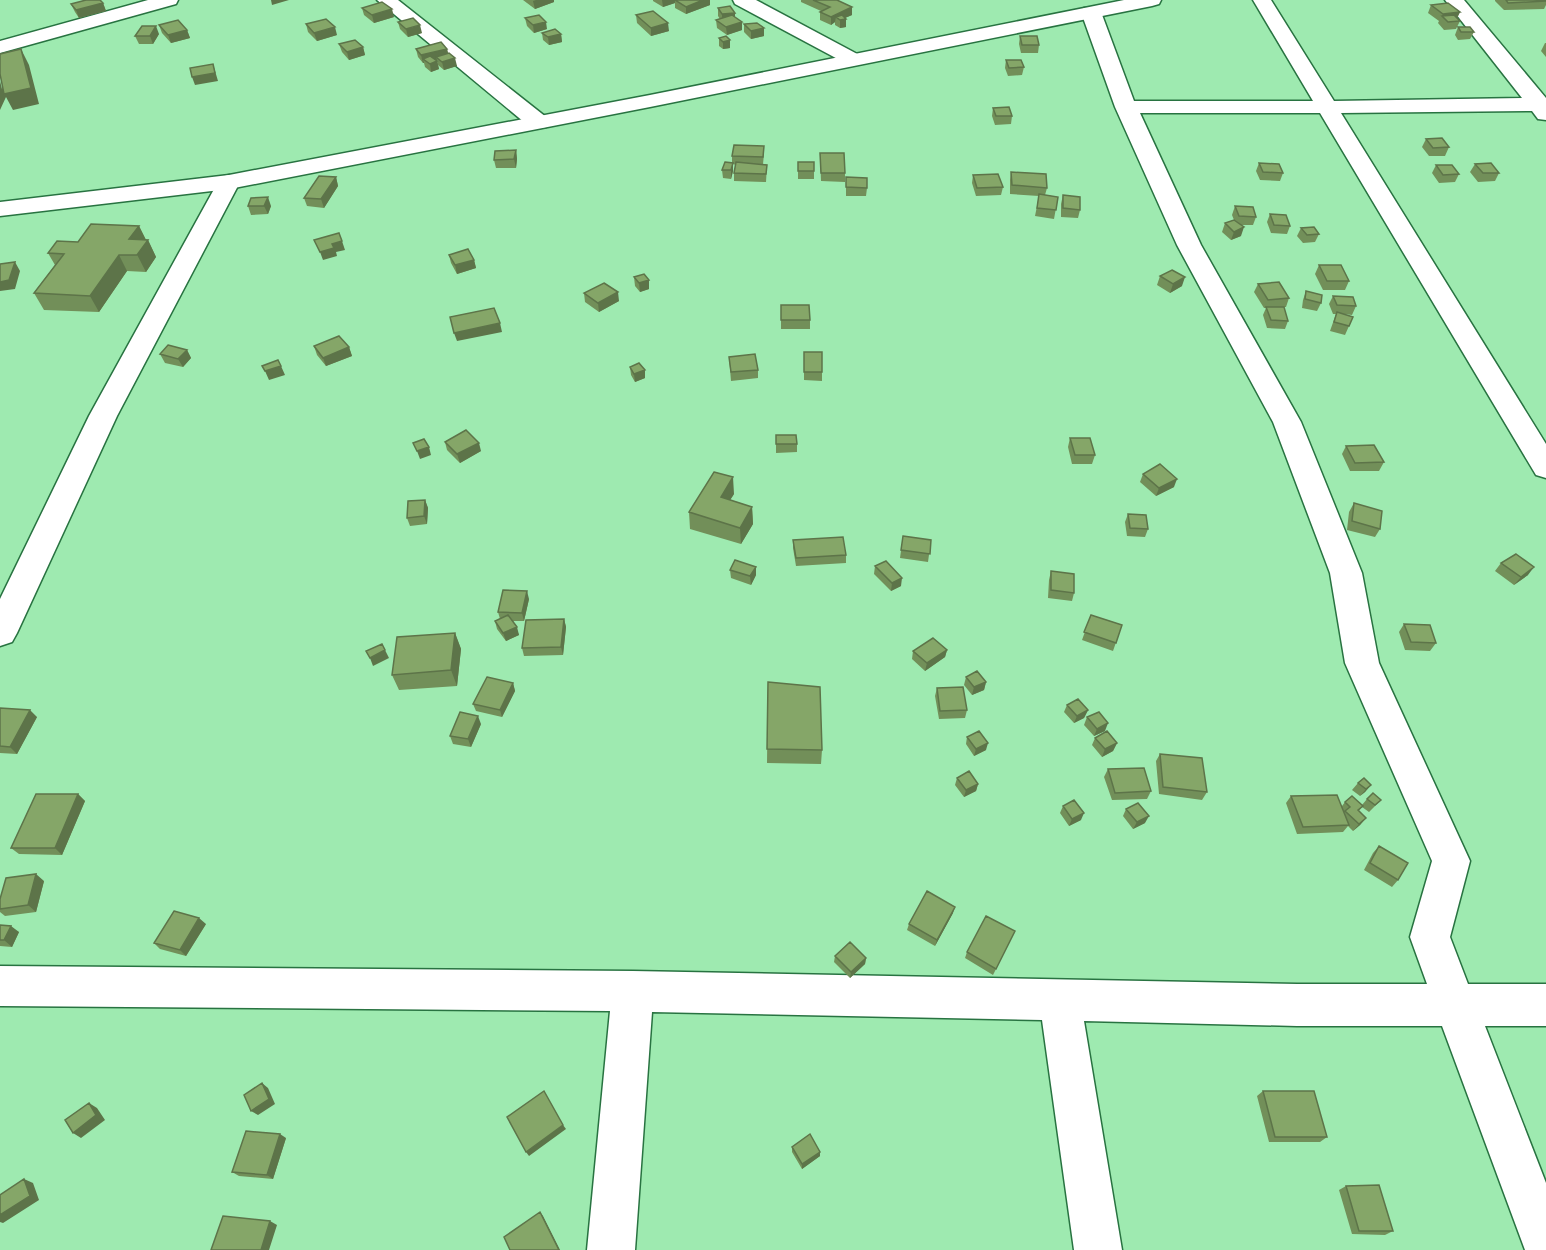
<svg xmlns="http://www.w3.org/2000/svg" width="1546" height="1250" font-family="Mulish,sans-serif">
<rect width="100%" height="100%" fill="#9eeab0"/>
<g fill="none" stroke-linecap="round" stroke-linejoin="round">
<defs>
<path id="street" d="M148 0H178L176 4 0 53V41Z
M377 0H398L546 117 549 122 546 127 538 128 530 127Z
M733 0H756L861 56 864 60 861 64H847L735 4Z
M1253 0H1271L1334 101 1522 98 1445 0H1464L1546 98V120L1538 119 1532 111 1341 113 1546 444V478L1536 475 1320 113H1140L1201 245 1301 422 1362 573 1379 663 1470 861 1450 937 1468 984H1546V1026H1485L1546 1183V1250H1525L1442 1026H1297L1084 1021 1122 1250H1074L1042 1020 652 1012 635 1250H587L610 1011 0 1006V966L633 971 1297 984H1427L1410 937 1432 861 1345 663 1330 573 1273 422 1177 245 1115 107 1081 12 1084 8H1098L1101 12 1134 101H1313Z
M229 175 237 177 240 182 117 416 17 633 12 642 0 646V599L89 416 218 182 221 177Z"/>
<path id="secondary" d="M1124 0H1161L1159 4 1152 6 650 107 229 189 0 216V202L229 175 650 95Z"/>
</defs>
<use href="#street" stroke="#287341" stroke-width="3"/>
<use href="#secondary" stroke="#287341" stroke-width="3"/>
<use href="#street" fill="#fff" fill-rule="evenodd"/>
<use href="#secondary" fill="#fff" fill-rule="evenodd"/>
</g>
<path fill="#728f59" d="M523 0H554V2L535 9Z
M653 0H710V5L686 14 675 8V3L663 7 653 1Z
M801 0H837L852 7V15L845 18 846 27 840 28 835 25V22L831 25 820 20V12L821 11 801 2Z
M1495 0H1546V5L1544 9 1504 10 1495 1Z
M103 3 106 11 79 18 75 12 71 4Z
M1431 5 1460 12 1457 18 1460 21 1456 29 1444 30 1438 23 1439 21 1428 13Z
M362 8 394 17 374 23 364 15Z
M718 8 735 13V18L742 30 727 35 717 28 716 20 720 19 718 16Z
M636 15 669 31 651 36 637 23Z
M525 18 547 29 534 33 527 26Z
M398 22 422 33 408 37 400 29Z
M306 24 337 35 317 41 308 32Z
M744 24 764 36 751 39 744 32Z
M159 25 187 30 190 38 171 43 162 33Z
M1458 27 1474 32 1470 39 1458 40 1455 35Z
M542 33 561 34 562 42 549 45 543 40Z
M159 34 153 44H139L135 36Z
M1020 36 1039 45 1038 53H1021L1019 44Z
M719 38 730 40V48L723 49 719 46Z
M1545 43H1546V57L1541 51Z
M339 44 363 47 365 55 349 60 342 52Z
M416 49H447L448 54 457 66 444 70 438 65 437 60H435L437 61 439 69 431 72 425 67 424 63H423L418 57Z
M1006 60 1024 67 1022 75 1008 76 1005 68Z
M993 108 1012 116 1011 124 995 125 992 116Z
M1426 139 1449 147 1445 156H1429L1422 147Z
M516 150 517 159 516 168H496L494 160Z
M820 153 845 173V182L821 181Z
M764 154 763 164 767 165 766 182 734 181V173L736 165 733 164V171L731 179 723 178 722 170 732 163V156Z
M798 162H814V179H798Z
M1259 163 1283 173 1280 181 1260 180 1256 171Z
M1475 164 1499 173 1495 181 1478 182 1470 172Z
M1436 165 1459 174 1455 182 1439 183 1432 173Z
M1011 172 1047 188 1045 195 1058 197 1054 219 1035 216 1039 196 1010 194V180Z
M973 175 1003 187 1001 195 976 196 972 183Z
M336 177 338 186 324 208 307 206 304 198Z
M846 177 867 188 866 196H846Z
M1063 195 1080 210 1078 218 1061 217V204Z
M248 206H271L268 214 251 215Z
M1235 206 1256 217 1253 225H1241V236L1231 240 1222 232 1225 223 1234 220 1232 215Z
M1270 214 1290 226 1287 234 1271 233 1267 222Z
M139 226 146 240H148L156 257 146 272 127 271 99 312 44 310 34 293 55 265 48 253Z
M1301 228 1319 234 1315 242 1303 243 1297 236Z
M449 255 474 260 476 268 457 274 451 263Z
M1319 265 1349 281 1345 290H1323L1315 274Z
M1160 276 1182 286 1170 293 1157 285Z
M634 277 649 280V289L640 292 635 286Z
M1258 284 1289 298 1286 307H1280L1288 321 1285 329 1267 328 1263 315 1266 308H1264L1254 292Z
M1306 291 1321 303 1317 311 1302 308 1303 300Z
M584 293 619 301 599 312 585 302Z
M1333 296 1356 306 1352 315 1344 314 1349 326 1345 335 1330 331 1336 314H1333L1329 304Z
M781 305 810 320V329H781Z
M314 346 349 347 352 356 326 366 317 355Z
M187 350 191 358 183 367 165 363 160 354Z
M804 352 822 372V381L804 380Z
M729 357 758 370V378L731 381Z
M630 367 645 378 635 382 631 375Z
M776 435 797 444V452L776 453Z
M1070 438 1095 455 1092 464H1072L1068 447Z
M445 442 481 451 460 463 447 450Z
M1346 446 1384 462 1379 471H1350L1342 454Z
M1143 474 1174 487 1156 496 1140 482Z
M734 494 730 500 752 507 753 524 741 544 690 529 689 512Z
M425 500 428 508 427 524 410 526 407 518Z
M1354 503 1380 529 1375 537 1347 530 1349 512Z
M1128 514 1148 529 1145 537 1127 536 1125 522Z
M903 536 931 540 928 562 900 558Z
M793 540 846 555V563L796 566 793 548Z
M1501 563 1528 575 1514 585 1495 571Z
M875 566 901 586 891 591 874 574Z
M756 567V575L751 585 731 578 730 570Z
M1051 571 1074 593 1072 601 1048 598 1049 580Z
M529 599 524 621H513L519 635 506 641 497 629 495 621 500 619 498 612Z
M1091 615 1122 625 1113 651 1082 640Z
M564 619 566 627 563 655 524 656 522 648Z
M1404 624 1436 643 1430 651 1405 650 1399 632Z
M455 633 461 649 457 686 399 690 392 675Z
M947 650 945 657 925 671 912 659 913 651Z
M966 677 986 682 984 690 972 695 964 685Z
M768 682 822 750 821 764 767 763Z
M513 683 515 691 502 717 476 711 473 704Z
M937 688 967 710 965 718 939 719 935 696Z
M1067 705 1088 710 1084 718 1074 723 1064 712Z
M0 708 37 717 17 754 0 753Z
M1087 717 1105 731 1094 736 1084 725Z
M481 724 471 747 453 744 450 736Z
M967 737 986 750 974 756 966 744Z
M1095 738 1117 743 1113 751 1102 757 1092 745Z
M1160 754 1207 792 1202 800 1159 794 1156 761Z
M1108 769 1151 791 1147 799 1112 800 1104 777Z
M957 778 978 784 976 791 964 797 955 785Z
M1358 783 1371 785 1365 792 1360 796 1352 790Z
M78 794 85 801 62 855 19 854 11 848Z
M1291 796 1342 806 1345 802 1362 805 1367 799 1381 800 1369 812 1362 807 1359 811 1366 818 1360 825 1353 831 1348 826 1343 832 1297 834 1286 803Z
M1063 806 1081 820 1069 826 1060 813Z
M1126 809 1145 823 1133 829 1123 816Z
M1379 846 1398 880 1392 887 1364 870 1373 853Z
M44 881 36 912 5 916 0 912V899Z
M953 913 935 946 907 930 909 924Z
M206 924 186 956 160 949 154 943Z
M0 925 19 932 12 947 0 946Z
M1015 931 993 975 965 958 967 952Z
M835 956 866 958 865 964 850 978 834 962Z
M1263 1091 1327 1137 1320 1142H1269L1257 1096Z
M286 1138 273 1179 239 1176 232 1172Z
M792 1147 820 1152V1156L802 1169 792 1152Z
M1346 1186 1393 1231 1385 1235 1352 1234 1339 1190Z"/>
<path fill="#5d7449" d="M271 0H289L272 5Z
M536 0H554V2L535 9 533 1Z
M662 0H681H675V3L663 7Z
M703 0H710V5L686 14V7Z
M103 3 106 11 79 18 76 10Z
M852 7V15L840 20 836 17 835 22 831 25V17Z
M392 9 394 17 374 23 372 15Z
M1460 12 1456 20 1442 16 1443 14Z
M735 13V21L722 22V14Z
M846 19V27L840 28V20Z
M546 22 547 29 534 33 533 25Z
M742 22V30L727 35 726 27Z
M668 23 669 31 651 36V28Z
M420 25 422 33 408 37 406 29Z
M156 26 159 34 153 44 150 36Z
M335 27 337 35 317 41 314 33Z
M764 28V36L751 39V31Z
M187 30 190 38 171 43 168 35Z
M561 34 562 42 549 45 548 37Z
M730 40V48L723 49V42Z
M363 47 365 55 349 60 347 52Z
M21 49 29 65 39 104 13 110 6 97 0 110V81L2 89Z
M447 49 449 57H436L437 60 427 62 423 59 424 63H423L421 55Z
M455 58 457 66 444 70 442 62Z
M437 61 439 69 431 72 430 64Z
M213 64 218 81 195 85 192 77Z
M516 150 517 159 516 168 514 159Z
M733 163V171L731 179V170Z
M336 177 338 186 324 208 321 199Z
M268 197 271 206 268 214 264 206Z
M139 226 147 242 148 240 156 257 146 272 129 239Z
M1244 227 1241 236 1231 240 1234 232Z
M342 241 345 250 336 252 337 256 323 260 320 252 332 244Z
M119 255 127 271 99 312 90 296Z
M474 260 476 268 457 274 455 265Z
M15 262 20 271 15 289 0 291V282Z
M1185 277 1182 286 1170 293 1173 284Z
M649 280V289L640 292 639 283Z
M618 292 619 301 599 312 598 303Z
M500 323 502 332 457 341 454 333Z
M349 347 352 356 326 366 323 358Z
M187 350 191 358 183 367 178 359Z
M281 366 285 375 269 380 265 371Z
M645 370V378L635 382 634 374Z
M479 443 481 451 460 463 457 454Z
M429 447 431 455 420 459 417 451Z
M733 477 734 494 721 514V497Z
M1177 479 1174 487 1156 496 1159 488Z
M425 500 428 508 427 524 424 516Z
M752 507 753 524 741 544 740 528Z
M756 567V575L751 585 750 576Z
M1534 567 1528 575 1514 585 1521 577Z
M902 578 901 586 891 591 892 583Z
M527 591 529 599 524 621 522 613Z
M564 619 566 627 563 655 561 647Z
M517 627 519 635 506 641 503 633Z
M455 633 461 649 457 686 451 670Z
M385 650 389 658 373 666 370 658Z
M947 650 945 657 925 671 927 663Z
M986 682 984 690 972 695 974 687Z
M513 683 515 691 502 717 500 710Z
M30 710 37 717 17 754 10 747Z
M1088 710 1084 718 1074 723 1077 716Z
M478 716 481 724 471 747 468 739Z
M1108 723 1105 731 1094 736 1097 729Z
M988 743 986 750 974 756 976 749Z
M1117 743 1113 751 1102 757 1105 749Z
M978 784 976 791 964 797 966 790Z
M1371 785 1365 792 1360 796 1366 789Z
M78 794 85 801 62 855 55 848Z
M1084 813 1081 820 1069 826 1072 819Z
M1149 816 1145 823 1133 829 1137 822Z
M1366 818 1360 825 1353 831 1359 824Z
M36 874 44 881 36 912 28 905Z
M955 907 953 913 935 946 937 940Z
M199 918 206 924 186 956 180 950Z
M11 926 19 932 12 947 4 940Z
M866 958 865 964 850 978 851 972Z
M262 1083 268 1088 275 1104 258 1115 251 1111Z
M89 1103 97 1108 105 1120 81 1138 73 1133Z
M563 1125 566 1129 529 1156 526 1152Z
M280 1134 286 1138 273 1179 267 1175Z
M820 1152V1156L802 1169V1164Z
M24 1179 33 1183 39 1200 3 1223 0 1222V1215Z
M540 1212 543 1216 560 1250H559Z
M270 1221 277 1225 269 1250H261Z"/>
<path fill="#85a668" stroke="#5d7449" stroke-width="1.5" d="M86 0H100L103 3 76 10 71 4Z
M675 0H703L686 7Z
M813 0H837L852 7 831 17 820 12 830 7Z
M1506 0H1546V1L1508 3Z
M382 2 392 9 372 15 362 8Z
M1448 3 1460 12 1443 14 1431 5Z
M730 6 735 13 722 14 718 8Z
M653 11 668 23 651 28 636 15Z
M539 15 546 22 533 25 525 18Z
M732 15 742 22 726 27 716 20Z
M842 15 846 19 840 20 836 17Z
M1454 15 1460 21 1448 22 1442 16Z
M413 18 420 25 406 29 398 22Z
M326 19 335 27 314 33 306 24Z
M178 20 187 30 168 35 159 25Z
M757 23 764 28 751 31 744 24Z
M142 26H156L150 36H135Z
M1458 27H1470L1474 32H1461Z
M555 29 561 34 548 37 542 33Z
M726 36 730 40 723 42 719 38Z
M1020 36H1037L1039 45H1022Z
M355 40 363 47 347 52 339 44Z
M441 42 447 49 421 55 416 49Z
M21 49 31 88 4 94 0 74V54Z
M449 53 455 58 442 62 436 57Z
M430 56 437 61 430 64 423 59Z
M1006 60H1021L1024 67 1009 68Z
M213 64 215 73 192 77 190 68Z
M1009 107 1012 116H996L993 108Z
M1442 138 1449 147 1433 148 1426 139Z
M734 145 764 146 763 157 732 156Z
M516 150 514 159 494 160 495 151Z
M820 153H844L845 173H821Z
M725 162 733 163 731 170H722Z
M736 162 767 165 766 174 734 173Z
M798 162H814V171H798Z
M1259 163 1279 164 1283 173 1263 172Z
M1491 163 1499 173H1483L1475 164Z
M1436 165H1452L1459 174 1443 175Z
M1011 172 1046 174 1047 188 1012 185Z
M998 174 1003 187 977 188 973 175Z
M319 176 336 177 321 199 304 198Z
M846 177 867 178V188L846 187Z
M1039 194 1058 197 1056 210 1037 208Z
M1063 195 1080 197V210L1063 208Z
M268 197 264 206H248L251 198Z
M1235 206 1253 207 1256 217 1239 216Z
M1270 214 1286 215 1290 226 1274 225Z
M1234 220 1244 227 1234 232 1225 223Z
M91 224 139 226 129 239 148 240 137 255H119L90 296 34 293 64 254 48 253 57 241 78 242Z
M1314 227 1319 234 1307 235 1301 228Z
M339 233 342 241 332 244 334 248 320 252 314 240Z
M468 249 474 260 455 265 449 255Z
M15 262 9 280 0 282V264Z
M1319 265H1341L1349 281H1327Z
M1172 270 1185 277 1173 284 1160 276Z
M644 274 649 280 639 283 634 277Z
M1279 282 1289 298 1268 300 1258 284Z
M604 283 618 292 598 303 584 293Z
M1306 291 1322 295 1321 303 1305 299Z
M1333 296 1353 297 1356 306 1337 305Z
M781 305H809L810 320H781Z
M1266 307H1284L1288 321 1271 320Z
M494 308 500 323 454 333 450 317Z
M1337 312 1353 317 1349 326 1334 322Z
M339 336 349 347 323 358 314 346Z
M168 345 187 350 178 359 160 354Z
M804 352H822V372H804Z
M755 354 758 370 731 372 729 357Z
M278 360 281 366 265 371 262 366Z
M639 363 645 370 634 374 630 367Z
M466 430 479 443 457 454 445 442Z
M776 435H796L797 444H776Z
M1070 438H1090L1095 455H1075Z
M424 439 429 447 417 451 413 443Z
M1374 445 1384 462 1355 463 1346 446Z
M1160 464 1177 479 1159 488 1143 474Z
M714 472 733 477 721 497 752 507 740 528 689 512Z
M425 500 424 516 407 518 408 501Z
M1354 503 1382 511 1380 529 1352 521Z
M1128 514 1146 515 1148 529 1130 528Z
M903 536 931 540 930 554 901 550Z
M843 537 846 555 796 558 793 540Z
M1516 554 1534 567 1521 577 1501 563Z
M735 560 756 567 750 576 730 570Z
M886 561 902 578 892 583 875 566Z
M1051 571 1074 574V593L1051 590Z
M503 590 527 591 522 613 498 612Z
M508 615 517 627 503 633 495 621Z
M1091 615 1122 625 1116 643 1084 632Z
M564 619 561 647 522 648 526 620Z
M1404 624 1430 625 1436 643 1411 642Z
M455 633 451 670 392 675 397 637Z
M933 638 947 650 927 663 913 651Z
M382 644 385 650 370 658 366 651Z
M977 671 986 682 974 687 966 677Z
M487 677 513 683 500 710 473 704Z
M768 682 820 687 822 750 767 749Z
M963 687 967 710 940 711 937 688Z
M1078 699 1088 710 1077 716 1067 705Z
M0 708 30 710 10 747 0 746Z
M460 712 478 716 468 739 450 736Z
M1099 712 1108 723 1097 729 1087 717Z
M979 731 988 743 976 749 967 737Z
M1107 731 1117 743 1105 749 1095 738Z
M1160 754 1202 758 1207 792 1163 787Z
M1144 768 1151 791 1115 793 1108 769Z
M969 771 978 784 966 790 957 778Z
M1364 778 1371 785 1366 789 1358 783Z
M1373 793 1381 800 1375 805 1367 799Z
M36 794H78L55 848H11Z
M1337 795 1349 825 1303 827 1291 796Z
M1352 796 1363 806 1358 810 1366 818 1359 824 1345 811 1350 807 1345 802Z
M1074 800 1084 813 1072 819 1063 806Z
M1138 803 1149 816 1137 822 1126 809Z
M1379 846 1408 863 1398 880 1370 863Z
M36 874 28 905 0 909V899L6 878Z
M927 891 955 907 937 940 909 924Z
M174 911 199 918 180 950 154 943Z
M986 916 1015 931 996 969 967 952Z
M0 925 11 926 4 940H0Z
M850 942 866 958 851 972 835 956Z
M262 1083 269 1099 251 1111 244 1095Z
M544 1091 563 1125 526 1152 507 1117Z
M1263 1091H1314L1327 1137H1275Z
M89 1103 96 1115 73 1133 65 1120Z
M246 1131 280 1134 267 1175 232 1172Z
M810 1134 820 1152 802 1164 792 1147Z
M24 1179 30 1196 0 1215V1195Z
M1379 1185 1393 1231H1359L1346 1186Z
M540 1212 559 1250H510L504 1237Z
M223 1216 270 1221 261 1250H211Z"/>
</svg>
